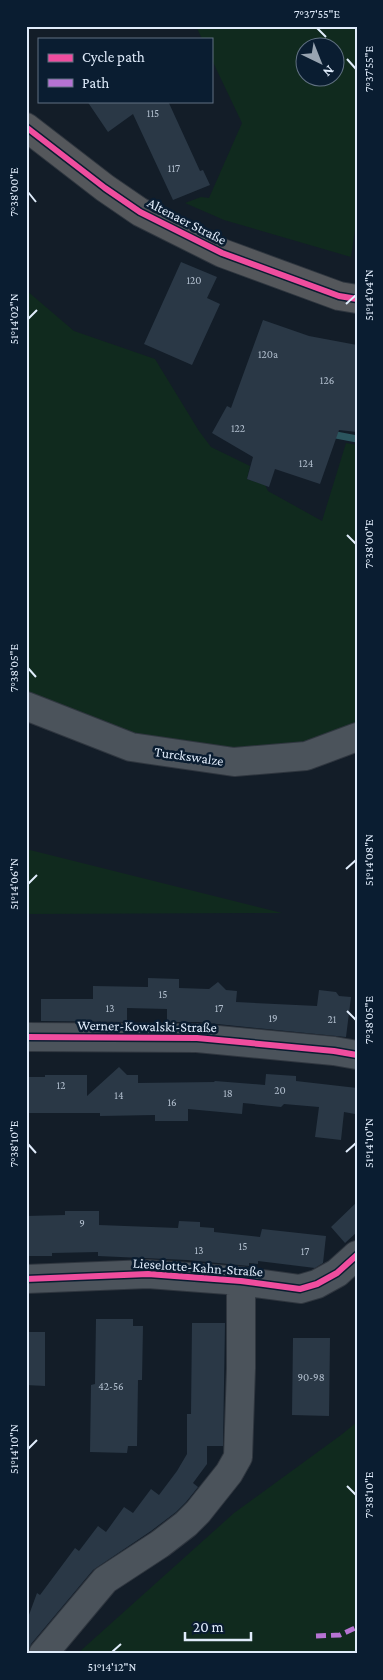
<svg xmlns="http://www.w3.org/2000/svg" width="383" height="1680" font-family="'Crimson Pro',serif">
<rect width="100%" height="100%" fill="#131d28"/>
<path fill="#102a1e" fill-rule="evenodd" d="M196 26H357V216L351 257 224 220 185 203 201 197 209 198 242 123 211 58V39H202ZM306 48H336V78H306Z
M26 290 74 331 155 359 199 431 211 447 250 466 247 479 265 485 268 491 322 521 346 443 357 445V743L232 767 26 712Z
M26 849 282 913 26 914Z
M357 1422V1654H77L234 1513 341 1435Z"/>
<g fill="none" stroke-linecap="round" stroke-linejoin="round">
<path stroke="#2b555e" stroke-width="7" d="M336 435 357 439"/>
</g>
<path fill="#2a3846" d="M87 101H168L200 171 203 170 210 185 173 200 133 114 108 132Z
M181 262 217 277 207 298 220 304 192 365 144 344Z
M263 320 309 336 357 345V432L339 430 320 484 275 469 269 487 247 479 253 457 212 433 227 406 231 408Z
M148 978 179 979V988L209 989 218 982 226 990 237 991 236 1002 317 1006 319 990 336 992 339 996 351 997 346 1037 198 1022H167V1009L127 1008V1022L41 1021V999H93V986L148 987Z
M119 1067 127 1075H138V1083L214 1082 215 1081 265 1085 266 1074 296 1076V1081L357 1088 355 1114 344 1112 341 1140 315 1137 319 1107 284 1104 281 1107 243 1103 242 1114 188 1109V1121H155V1115L100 1116V1113H27L26 1077H45V1075H87V1096Z
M357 1202V1232L345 1243 331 1227Z
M65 1211H99V1225L178 1228 179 1221 200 1222V1227L214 1228V1232L260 1237 262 1229 326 1236 323 1263 315 1268 258 1261V1264L249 1263V1266L187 1260 98 1256V1252L52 1253V1256H26V1216L65 1215Z
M96 1319H133V1326H143L142 1380H138L137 1446H128L127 1453 90 1452 91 1385 95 1384Z
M192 1323H225L223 1446H207V1464L193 1483 198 1487 186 1502 176 1512 151 1531 93 1570 31 1644 28 1654H26V1623L37 1593 40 1595 75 1548 79 1551 98 1526 106 1532 124 1507 133 1513 151 1489 159 1495 177 1471 187 1454V1414H191Z
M26 1332H45V1386L26 1385Z
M293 1338H330L329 1416 292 1415Z"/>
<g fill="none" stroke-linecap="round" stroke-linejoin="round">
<defs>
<path id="minor" d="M26 706 131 747 234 762 306 756 357 737
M26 1037 197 1038 334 1051 357 1055
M26 1279 148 1274 241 1281 300 1289 317 1284 337 1273 357 1255
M43 1654 105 1580 160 1544 186 1524 198 1512 229 1473 238 1457 241 1368V1281"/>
<path id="major" d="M26 127 105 188 140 212 222 253 339 296 357 299"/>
</defs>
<use href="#minor" stroke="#2f363f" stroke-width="30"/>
<use href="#major" stroke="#2f363f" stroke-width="30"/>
<use href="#minor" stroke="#4b535b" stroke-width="28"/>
<use href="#major" stroke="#54575b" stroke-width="28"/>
<path stroke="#b673d3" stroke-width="5" stroke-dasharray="10 5" stroke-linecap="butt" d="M316 1636 340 1635 357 1627"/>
<defs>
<path id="cycleway" d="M26 127 105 188 140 212 222 253 339 296 357 299
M26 1037 197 1038 334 1051 357 1055
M26 1279 148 1274 241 1281 300 1289 317 1284 337 1273 357 1255"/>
</defs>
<use href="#cycleway" stroke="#0a1d31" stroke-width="9"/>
<use href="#cycleway" stroke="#ef4d9e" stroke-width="6"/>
</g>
<path fill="none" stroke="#e0ecfb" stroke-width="2" d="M317 28 326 37M347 59 356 69M28 192 36 202M346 304 356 295M28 319 37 310M347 535 356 544M28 668 36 677M346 869 356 860M28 884 37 875M347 1011 356 1020M28 1144 36 1153M346 1152 356 1143M28 1449 37 1440M347 1486 356 1495M112 1652 121 1644"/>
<g text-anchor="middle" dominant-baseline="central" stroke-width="5" stroke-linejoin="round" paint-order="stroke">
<g font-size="11" fill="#b2bfce">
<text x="153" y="113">115</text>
<text x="174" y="168">117</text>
<text x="194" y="280">120</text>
<text x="268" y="354">120a</text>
<text x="327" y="380">126</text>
<text x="238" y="428">122</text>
<text x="306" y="463">124</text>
<text x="163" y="994">15</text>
<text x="110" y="1008">13</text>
<text x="219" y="1008">17</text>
<text x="273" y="1018">19</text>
<text x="332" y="1019">21</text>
<text x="61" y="1085">12</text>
<text x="280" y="1090">20</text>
<text x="228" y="1093">18</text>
<text x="119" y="1095">14</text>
<text x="172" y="1102">16</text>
<text x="82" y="1223">9</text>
<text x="243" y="1246">15</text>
<text x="199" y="1250">13</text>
<text x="305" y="1251">17</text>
<text x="311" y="1377">90-98</text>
<text x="111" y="1386">42-56</text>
</g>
<g font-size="14" fill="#e0ecfb" stroke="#0a1d31">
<text transform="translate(187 221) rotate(27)">Altenaer Straße</text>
<text transform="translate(189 756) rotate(8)">Turckswalze</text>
<text transform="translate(147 1026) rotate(1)">Werner-Kowalski-Straße</text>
<text transform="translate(198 1267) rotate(4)">Lieselotte-Kahn-Straße</text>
</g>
</g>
<rect width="383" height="1680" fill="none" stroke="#0a1d31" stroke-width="55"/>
<rect x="38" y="38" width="175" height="65" fill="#0a1d31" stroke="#607082"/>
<rect x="48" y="54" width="25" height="8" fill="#ef4d9e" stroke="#607082"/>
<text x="82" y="62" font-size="15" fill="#e0ecfb">Cycle path</text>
<rect x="48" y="79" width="25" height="8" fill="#b673d3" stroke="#607082"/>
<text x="82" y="88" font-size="15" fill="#e0ecfb">Path</text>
<g transform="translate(320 62) rotate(137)"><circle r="24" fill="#0a1d31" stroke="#607082"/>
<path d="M0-4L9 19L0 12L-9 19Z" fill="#98a4b1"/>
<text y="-8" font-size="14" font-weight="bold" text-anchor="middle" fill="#e0ecfb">N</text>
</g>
<path d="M185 1632v8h66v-8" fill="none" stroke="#e0ecfb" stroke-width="2.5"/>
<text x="193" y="1632" font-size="15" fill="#e0ecfb" stroke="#0a1d31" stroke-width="4" paint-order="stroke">20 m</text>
<rect x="28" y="28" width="328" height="1624" fill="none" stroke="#e0ecfb" stroke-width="2"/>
<g font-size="12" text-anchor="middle" fill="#e0ecfb">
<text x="317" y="18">7°37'55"E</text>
<text transform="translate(369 69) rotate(-90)" y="4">7°37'55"E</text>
<text transform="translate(14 192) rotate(-90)" y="4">7°38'00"E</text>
<text transform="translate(369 295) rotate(-90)" y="4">51°14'04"N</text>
<text transform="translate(14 319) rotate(-90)" y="4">51°14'02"N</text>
<text transform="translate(369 544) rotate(-90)" y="4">7°38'00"E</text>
<text transform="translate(14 668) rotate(-90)" y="4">7°38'05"E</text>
<text transform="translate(369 860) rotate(-90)" y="4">51°14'08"N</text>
<text transform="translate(14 884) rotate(-90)" y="4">51°14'06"N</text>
<text transform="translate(369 1020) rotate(-90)" y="4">7°38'05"E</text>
<text transform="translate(369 1143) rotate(-90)" y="4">51°14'10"N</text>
<text transform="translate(14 1144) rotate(-90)" y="4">7°38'10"E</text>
<text transform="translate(14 1449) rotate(-90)" y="4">51°14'10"N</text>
<text transform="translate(369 1495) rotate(-90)" y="4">7°38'10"E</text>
<text x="112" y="1671">51°14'12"N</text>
</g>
</svg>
